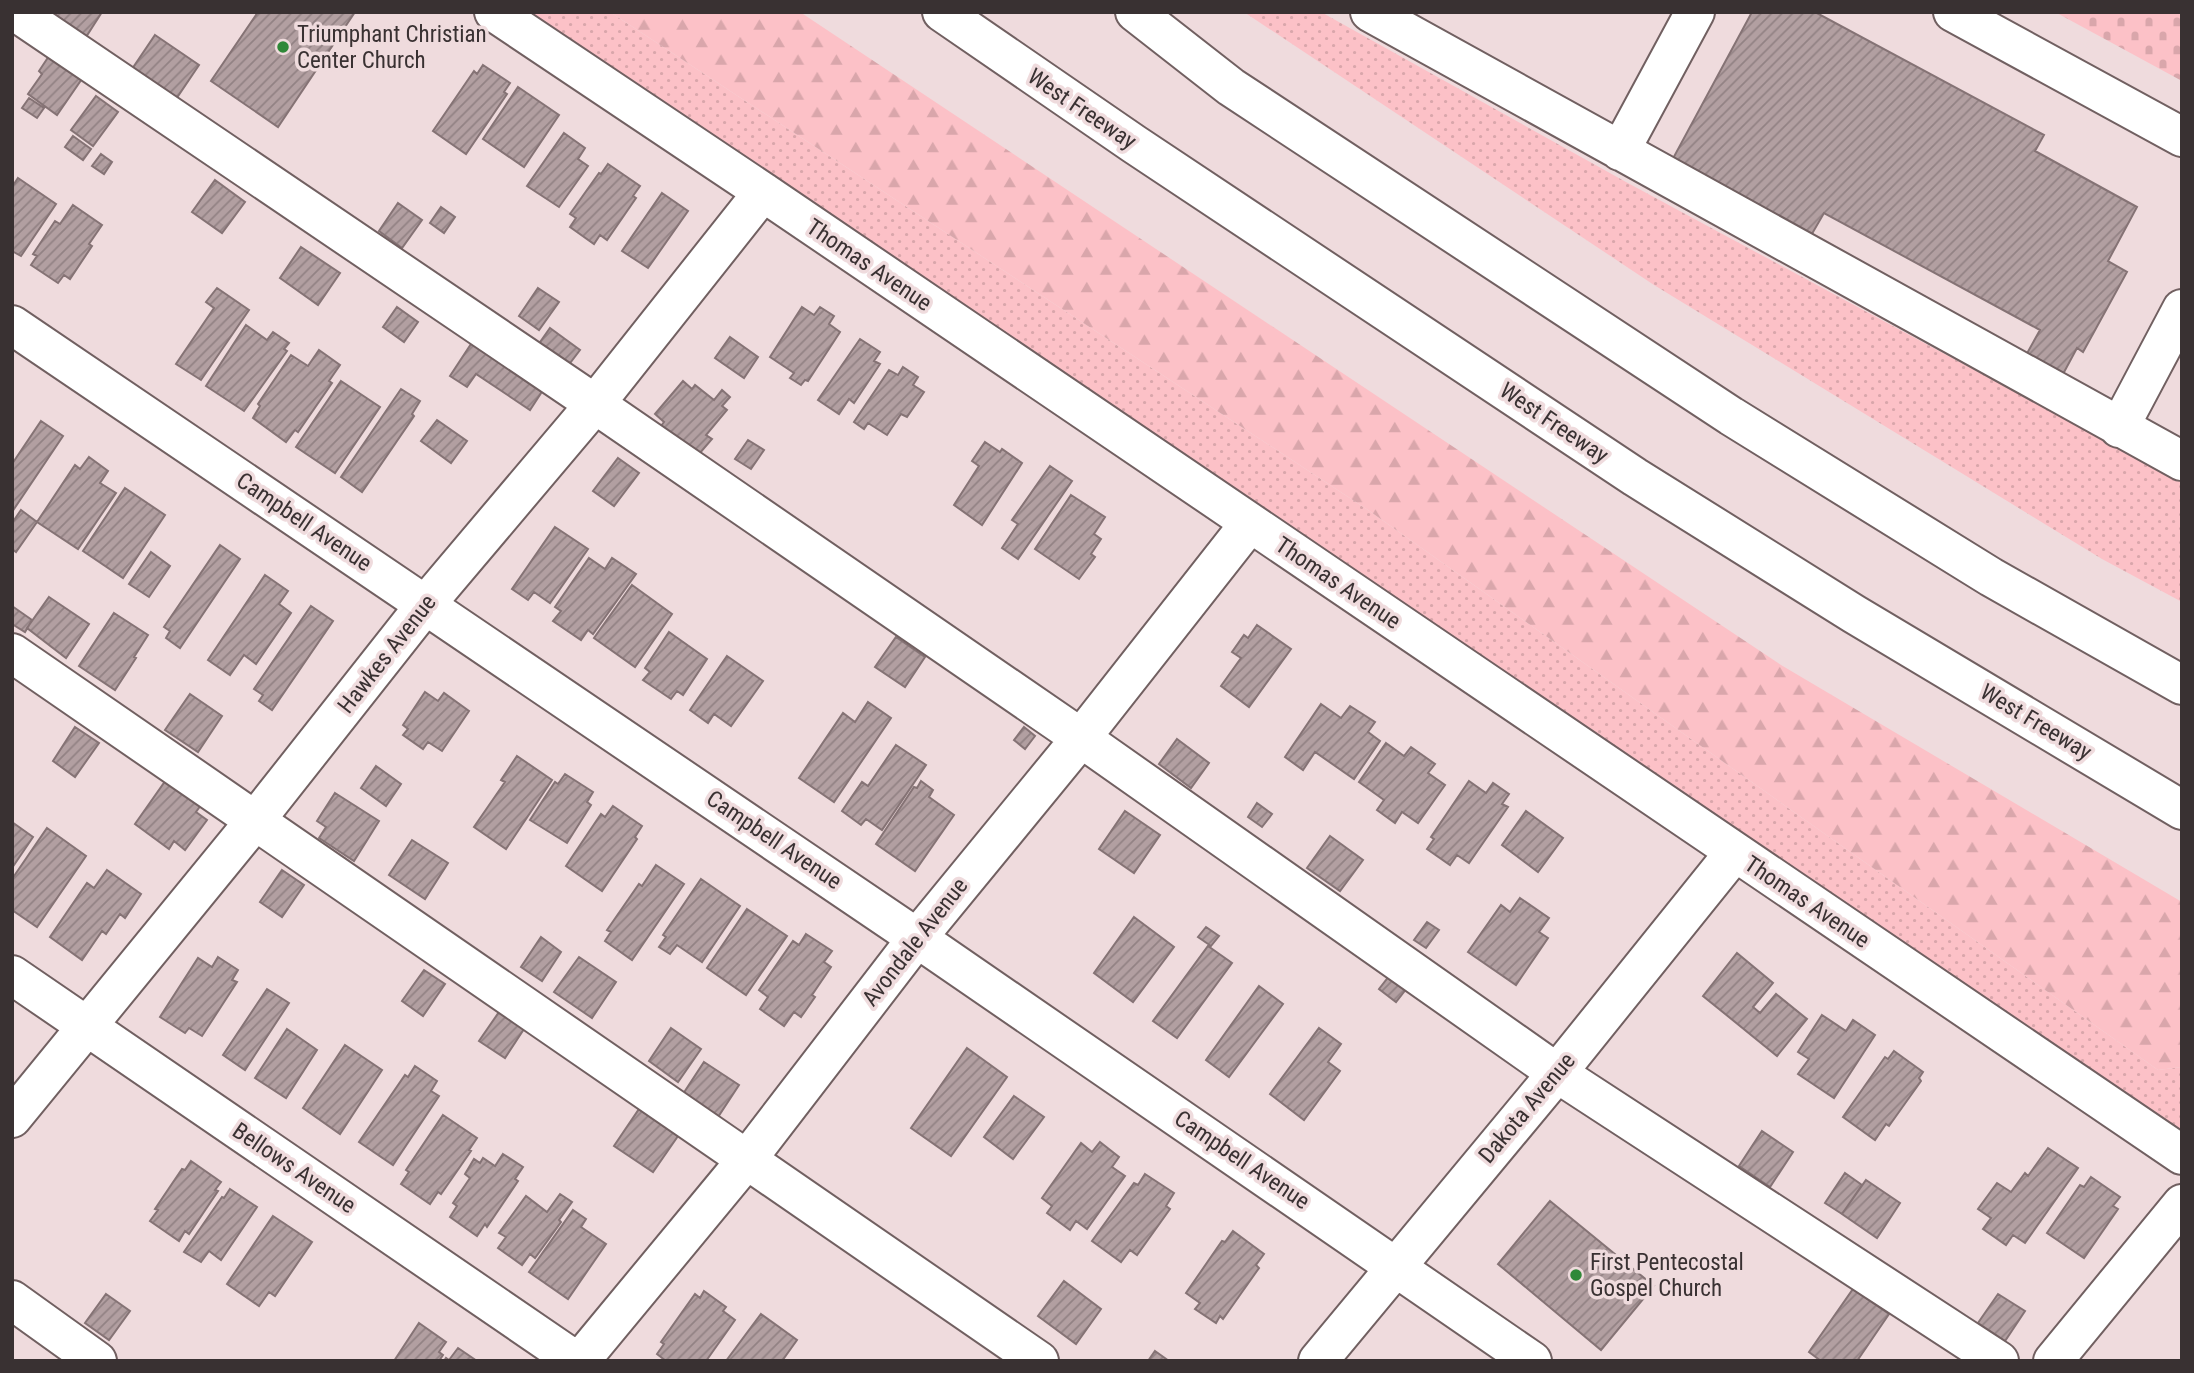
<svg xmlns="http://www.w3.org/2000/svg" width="2194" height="1373" font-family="'Roboto Condensed',sans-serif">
<defs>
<pattern id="grass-dots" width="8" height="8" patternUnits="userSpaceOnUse" patternTransform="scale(1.75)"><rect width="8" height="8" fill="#fcc1c7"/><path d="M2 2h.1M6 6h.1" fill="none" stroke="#d9a6ab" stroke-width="1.8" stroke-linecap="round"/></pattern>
<pattern id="forest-firs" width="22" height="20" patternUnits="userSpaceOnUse" patternTransform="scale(1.75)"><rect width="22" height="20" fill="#fcc1c7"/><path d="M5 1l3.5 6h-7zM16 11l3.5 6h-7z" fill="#d9a6ab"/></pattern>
<pattern id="cemetery-stones" width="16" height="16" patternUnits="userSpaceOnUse" patternTransform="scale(1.75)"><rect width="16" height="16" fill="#fcc1c7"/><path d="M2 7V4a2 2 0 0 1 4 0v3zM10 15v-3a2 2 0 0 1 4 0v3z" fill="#d9a6ab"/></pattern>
<pattern id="building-hatch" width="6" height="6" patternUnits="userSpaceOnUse" patternTransform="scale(1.75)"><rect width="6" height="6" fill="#b29fa1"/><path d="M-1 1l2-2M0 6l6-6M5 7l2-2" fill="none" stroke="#928284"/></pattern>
</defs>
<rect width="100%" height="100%" fill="#efdbdd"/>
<path fill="url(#grass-dots)" d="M527 12H610L1368 510 2158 1070 2182 1067V1131L1800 876Z
M1244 12H1321L1626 182 2182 482V602L2102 559 1654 285Z"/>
<path fill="url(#forest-firs)" d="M610 12H800L1781 665 2182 902V1067L2158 1070 1368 510Z"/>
<path fill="url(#cemetery-stones)" d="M2055 12H2182V81Z"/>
<path fill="url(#building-hatch)" stroke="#857375" stroke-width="2" d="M54 12H102L86 37 53 14Z
M258 12H355L278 127 211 81Z
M1752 12H1815L2044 135 2035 151 2137 207 2108 261 2127 272 2083 352 2077 348 2062 376 2025 357 2040 330 1824 213 1809 239 1670 164Z
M155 35 199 65 174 102 130 72Z
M53 50 86 73 57 115 28 94 42 74 39 71Z
M483 65 510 83 504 92 507 94 466 154 433 131 474 71 477 74Z
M518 87 559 115 524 167 483 139Z
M96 96 118 112 93 146 71 130Z
M29 98 44 108 37 118 22 108Z
M564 133 585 148 578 159 588 166 559 207 527 186Z
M73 136 91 149 83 160 65 147Z
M101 154 112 162 104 174 92 166Z
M608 164 640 186 633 196 636 198 607 240 600 235 594 244 570 227 576 218 570 214 599 173 601 174Z
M18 178 56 204 21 256 12 251V187Z
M215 180 245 202 222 233 192 212Z
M662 193 688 211 648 268 622 251Z
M398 203 422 220 402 248 379 231Z
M73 205 102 225 89 244 92 246 70 279 64 275 58 283 31 265 37 256 33 254 55 221 60 224Z
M441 207 455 217 444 233 430 223Z
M301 247 340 273 318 305 280 278Z
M217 288 249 310 201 380 176 364 214 308 206 302Z
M538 288 559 302 539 330 519 316Z
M397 307 418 322 404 342 383 327Z
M802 307 814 315 820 307 834 316 829 324 840 332 808 381 805 380 801 385 790 378 794 373 770 357Z
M246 325 267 340 273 332 289 343 284 349 287 351 244 411 206 386Z
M550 328 580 350 567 367 538 345Z
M730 337 758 357 744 378 715 358Z
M475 338 545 387 530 410 476 374 467 387 450 376Z
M860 339 880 352 874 361 880 364 854 403 849 399 839 414 818 400Z
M319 350 340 365 329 381 332 383 298 432 295 430 286 442 253 418 260 406 258 404 291 355 308 366Z
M903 367 918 377 913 385 924 392 907 417 901 414 887 435 868 423 864 429 854 422 889 370 898 375Z
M341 381 380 407 335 473 296 447Z
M683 381 692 389 695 385 714 400 722 390 730 397 722 406 727 410 706 435 712 439 699 454 692 451 661 426 664 422 655 414Z
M401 389 420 401 412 414 414 416 362 492 341 477Z
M437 420 467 441 451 463 421 441Z
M41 421 63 436 12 512V464Z
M748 440 764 450 751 469 735 459Z
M985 442 1000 452 1002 449 1022 463 982 525 954 505 979 466 972 461Z
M89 457 108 471 100 483 116 493 78 549 37 522 75 465 80 469Z
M618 458 639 473 614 506 593 491Z
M1050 466 1072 481 1018 559 1002 548 1018 524 1012 520Z
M125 488 165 515 123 578 83 551Z
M1071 495 1105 517 1094 534 1101 539 1091 554 1095 557 1079 579 1035 549Z
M21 510 37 522 16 552 12 549V523Z
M555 527 588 549 550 603 534 592 528 600 512 589Z
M220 545 240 559 180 648 166 638 170 631 164 627Z
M151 552 170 566 149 597 129 584Z
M589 558 605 569 612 558 636 574 593 634 588 630 581 640 553 621 561 611 555 607Z
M265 575 288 591 279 604 291 613 256 664 244 655 230 675 208 660Z
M632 585 672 614 635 667 594 638Z
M49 597 89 624 66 658 27 628Z
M12 606 32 620 25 632 12 624Z
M311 606 333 621 272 710 259 701 263 695 254 689Z
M114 613 148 635 134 657 136 658 115 690 79 666Z
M1257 625 1291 649 1249 707 1221 686 1241 658 1232 652 1244 635 1248 638Z
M669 632 707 659 683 695 677 691 671 699 643 680 650 672 645 668Z
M896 637 925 657 905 687 875 667Z
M727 656 763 681 731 726 714 714 708 723 690 710Z
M425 692 438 701 444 693 469 711 442 751 428 742 423 749 403 735 408 729 403 725Z
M190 694 222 716 198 752 165 730Z
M868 702 891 718 834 802 799 778 843 713 855 722Z
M1321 704 1341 718 1350 706 1375 722 1368 732 1380 741 1354 779 1315 752 1303 770 1285 757Z
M75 727 99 743 75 777 53 761Z
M1024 727 1035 736 1025 749 1014 740Z
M1177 739 1209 763 1191 788 1159 764Z
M1386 743 1404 756 1411 747 1435 764 1428 773 1445 785 1418 823 1402 812 1395 823 1377 810 1384 800 1359 782Z
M896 745 926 765 882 830 866 819 861 825 842 811 862 782 868 786Z
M517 756 552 780 506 849 474 827 505 782 501 780Z
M376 766 401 784 386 806 361 788Z
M565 774 593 792 587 802 591 805 567 843 530 820 555 782 558 784Z
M166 780 201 805 196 812 207 820 185 850 174 841 169 849 135 824Z
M921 781 933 790 929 797 954 815 915 871 876 844 914 787 917 788Z
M1469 781 1486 793 1493 783 1509 794 1502 804 1508 807 1469 863 1457 855 1450 865 1427 849 1434 839 1431 837Z
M335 793 379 821 354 861 319 838 326 827 317 821Z
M1257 803 1272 814 1262 827 1248 817Z
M613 806 642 826 635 837 637 839 602 891 566 866 601 814 605 817Z
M1125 811 1160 835 1134 873 1099 849Z
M1526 811 1563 838 1538 872 1502 845Z
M12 822 33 837 12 868Z
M47 828 86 856 37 927 12 910V879Z
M1330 836 1363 860 1340 891 1307 868Z
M412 840 448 863 425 899 389 875Z
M656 865 684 884 632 960 605 941 611 932 607 930 639 884 642 886Z
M107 870 141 894 125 918 120 914 106 934 102 931 82 960 50 937 87 883 94 888Z
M282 870 304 885 282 917 260 902Z
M701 879 740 906 702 962 677 945 670 954 659 947 666 937 663 935Z
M1520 898 1549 918 1539 932 1548 938 1516 985 1468 952 1501 905 1510 912Z
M747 909 787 936 746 995 707 968Z
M1134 917 1174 947 1133 1002 1094 973Z
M1427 922 1439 930 1426 948 1414 940Z
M1206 927 1219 936 1211 946 1198 937Z
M806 934 832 951 824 962 831 967 812 995 815 997 801 1017 794 1012 784 1026 760 1009 768 997 759 990 793 941 799 945Z
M541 937 561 952 542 981 521 967Z
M1208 946 1232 963 1177 1038 1153 1021Z
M1737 953 1773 983 1753 1007 1760 1013 1776 994 1807 1019 1777 1056 1703 996Z
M218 957 238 970 232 980 237 982 202 1036 189 1028 185 1033 160 1017 198 958 212 967Z
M579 957 616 982 592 1018 554 992Z
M424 970 445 984 423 1016 402 1001Z
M1390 975 1407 988 1396 1002 1379 989Z
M1259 986 1283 1004 1229 1077 1206 1060Z
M267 989 289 1003 245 1070 223 1055Z
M499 1012 524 1029 505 1058 479 1041Z
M1822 1015 1846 1031 1853 1020 1875 1035 1834 1098 1798 1074 1809 1059 1798 1052Z
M671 1028 701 1049 678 1082 649 1061Z
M1319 1028 1341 1044 1328 1062 1340 1071 1304 1120 1270 1094Z
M287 1029 317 1050 286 1098 255 1078Z
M345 1045 382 1070 340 1134 303 1108Z
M967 1048 1007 1077 951 1156 911 1128Z
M1894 1051 1923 1072 1919 1078 1921 1081 1889 1126 1886 1124 1875 1140 1843 1117 1885 1057 1888 1059Z
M704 1062 739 1085 718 1117 683 1094Z
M415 1066 437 1081 431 1091 439 1096 393 1165 359 1142 405 1075 408 1077Z
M1014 1096 1044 1117 1013 1159 984 1137Z
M639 1109 678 1136 653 1172 614 1146Z
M443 1115 477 1138 469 1150 471 1151 441 1194 438 1192 430 1204 401 1184 409 1172 406 1170Z
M1762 1131 1793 1152 1770 1187 1739 1166Z
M1100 1142 1119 1157 1112 1167 1125 1176 1087 1229 1076 1221 1070 1230 1047 1213 1052 1206 1042 1198 1081 1143 1092 1152Z
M2048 1148 2078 1168 2025 1243 2013 1235 2006 1245 1983 1229 1991 1218 1978 1209 1997 1183 2011 1192 2025 1173 2028 1176Z
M503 1154 523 1167 515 1179 518 1181 487 1227 485 1224 477 1236 450 1217 457 1206 453 1203 470 1178 465 1174 474 1159 480 1163 483 1158 495 1166Z
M191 1161 221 1182 215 1190 218 1191 189 1234 185 1231 179 1241 150 1221 158 1210 155 1209 182 1169 185 1170Z
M1845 1173 1862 1185 1842 1214 1825 1203Z
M1145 1174 1174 1193 1166 1206 1170 1209 1137 1255 1130 1250 1121 1262 1092 1241 1134 1183 1138 1185Z
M2091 1177 2120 1197 2113 1206 2118 1209 2084 1258 2047 1233 2080 1185 2084 1187Z
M1866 1180 1900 1203 1877 1238 1842 1214Z
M230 1189 257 1207 221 1260 209 1251 201 1262 184 1252 222 1197 224 1198Z
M560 1194 572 1202 559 1220 561 1222 535 1258 530 1254 522 1265 498 1248 506 1237 499 1233 526 1196 547 1212Z
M1550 1201 1654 1286 1601 1350 1498 1264Z
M573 1210 586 1219 581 1227 606 1244 568 1299 529 1272Z
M273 1216 312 1242 275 1296 269 1292 259 1306 227 1284Z
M1233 1231 1264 1254 1256 1265 1259 1268 1223 1319 1220 1316 1216 1323 1195 1309 1200 1303 1186 1293 1222 1241 1225 1242Z
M1064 1281 1101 1309 1076 1344 1038 1316Z
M1853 1289 1889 1314 1857 1361H1821L1809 1352Z
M704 1291 726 1307 723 1311 735 1320 706 1361H666L657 1354 664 1344 661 1342 695 1294 700 1298Z
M106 1294 130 1311 109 1340 85 1323Z
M1998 1294 2025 1311 2005 1341 1978 1323Z
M761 1314 797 1340 782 1361H726Z
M419 1323 446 1342 439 1352 443 1355 439 1361H394Z
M458 1348 477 1361H444L446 1358 449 1360Z
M1155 1351 1169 1361H1148Z"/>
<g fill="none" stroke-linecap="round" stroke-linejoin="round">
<defs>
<path id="minor" d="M16 12 595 404 1081 738 1557 1073 1999 1361
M494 12 763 192 2182 1155
M1370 12 2182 461
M1620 151 1695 12
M12 325 917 938 1532 1361
M2119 428 2182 309
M12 653C353 891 698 1123 1039 1361
M12 975 576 1361
M12 1118 254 822 426 604 595 404 763 192
M12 1300 97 1361
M580 1361 748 1158 917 938 1081 738 1250 523
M1318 1361 1557 1073 1734 853
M2053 1361 2182 1204"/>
<path id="major" d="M1953 12 2182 137"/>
<path id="highway" d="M942 12 1134 144 1635 477 1854 614 2182 810
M1135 12 1231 87 1731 416 1991 577 2182 685"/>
</defs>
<use href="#minor" stroke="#716061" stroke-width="42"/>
<use href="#major" stroke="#716061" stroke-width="42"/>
<use href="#highway" stroke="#716061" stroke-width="42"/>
<use href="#minor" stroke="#fff" stroke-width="38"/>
<use href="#major" stroke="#fff" stroke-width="38"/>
<use href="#highway" stroke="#fff" stroke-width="38"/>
</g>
<g fill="#2f8838" stroke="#efdbdd" stroke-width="2.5">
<circle cx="283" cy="47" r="7"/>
<circle cx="1576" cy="1275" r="7"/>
</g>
<g text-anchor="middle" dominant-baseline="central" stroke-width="7" stroke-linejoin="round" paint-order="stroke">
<g font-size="23" fill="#393132" stroke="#efdbdd" text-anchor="start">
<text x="297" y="34">Triumphant Christian<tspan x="297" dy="26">Center Church</tspan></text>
<text x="1590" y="1262">First Pentecostal<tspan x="1590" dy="26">Gospel Church</tspan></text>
</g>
<g font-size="23" fill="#393132" stroke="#efdbdd">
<text transform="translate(1082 109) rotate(34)">West Freeway</text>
<text transform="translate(869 265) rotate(34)">Thomas Avenue</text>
<text transform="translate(1554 423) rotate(34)">West Freeway</text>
<text transform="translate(304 522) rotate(34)">Campbell Avenue</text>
<text transform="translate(1338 583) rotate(34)">Thomas Avenue</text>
<text transform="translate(387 654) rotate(-52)">Hawkes Avenue</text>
<text transform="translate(2036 722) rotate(31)">West Freeway</text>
<text transform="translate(774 840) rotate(34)">Campbell Avenue</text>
<text transform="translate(1807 902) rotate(34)">Thomas Avenue</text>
<text transform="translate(915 942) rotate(-52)">Avondale Avenue</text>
<text transform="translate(1527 1108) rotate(-50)">Dakota Avenue</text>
<text transform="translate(1242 1160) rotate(34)">Campbell Avenue</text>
<text transform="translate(294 1168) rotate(34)">Bellows Avenue</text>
</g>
</g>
<rect width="2194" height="1373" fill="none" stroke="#393132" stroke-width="28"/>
</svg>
